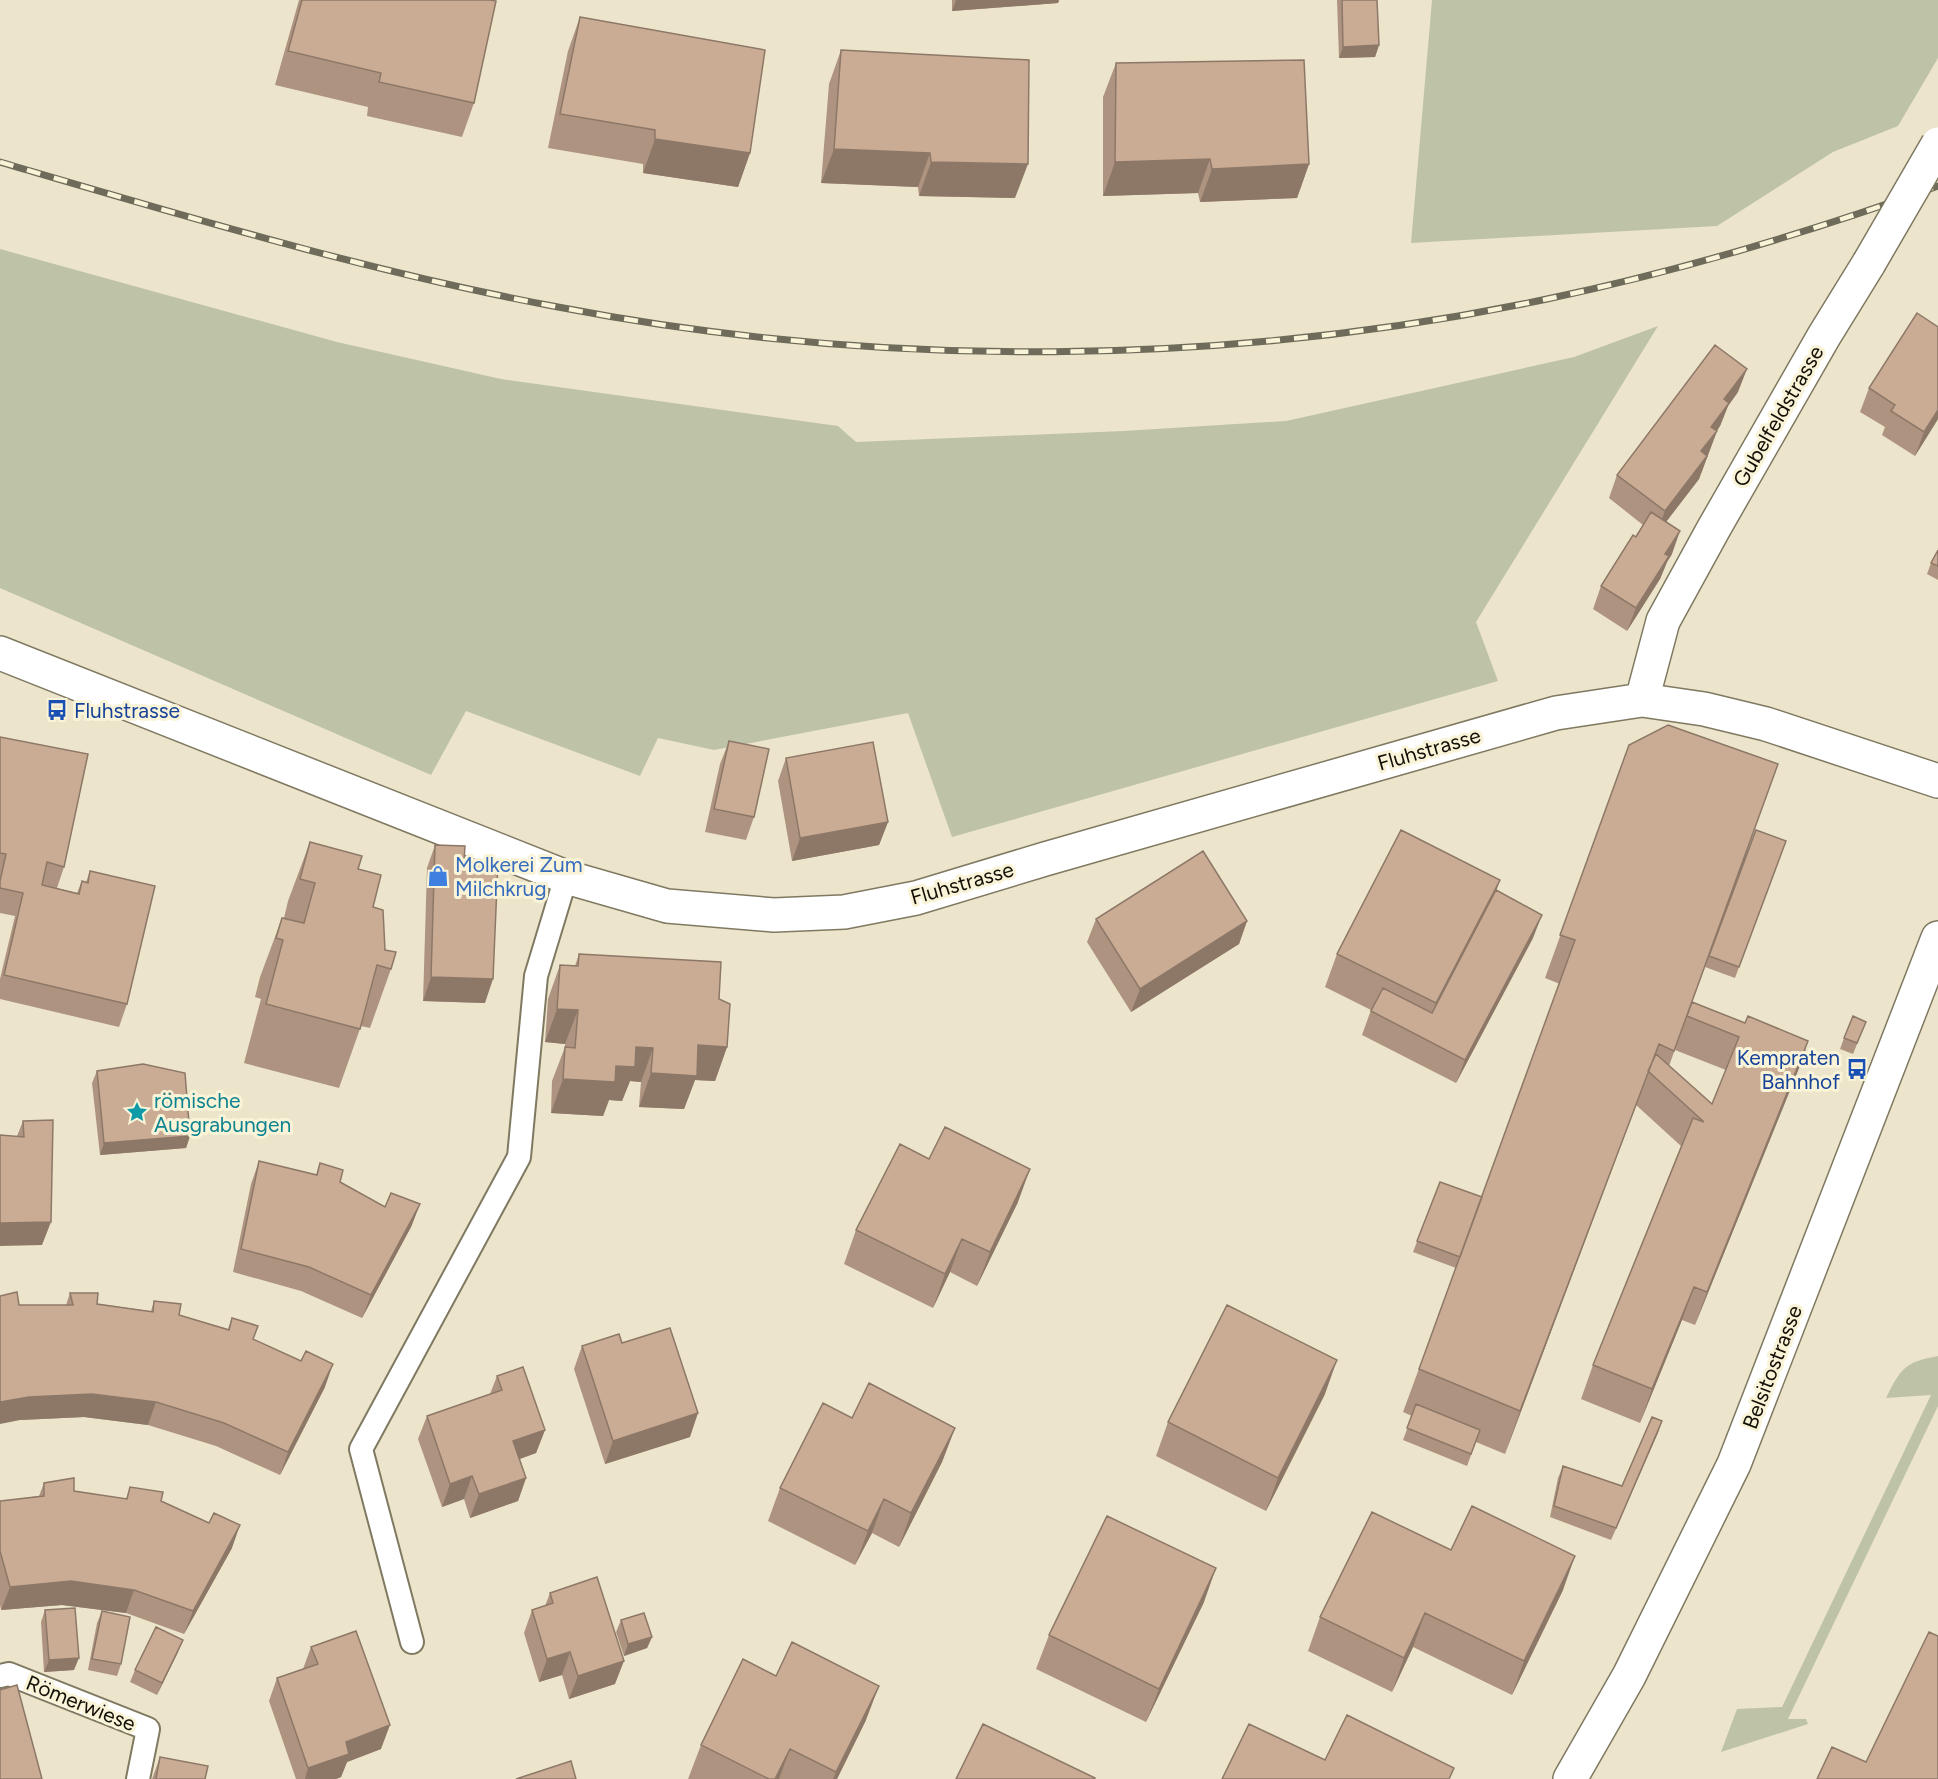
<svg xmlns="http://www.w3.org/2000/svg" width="1938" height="1779" font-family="Figtree,sans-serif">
<rect width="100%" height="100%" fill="#ece5cb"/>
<path fill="#bec3a7" d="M1432 0H1938V58L1898 126 1833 152 1717 226 1411 243Z
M0 249 337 342 501 379 838 426 856 442 1123 431 1286 421 1574 357 1658 326 1476 622 1498 681 952 837 908 713 714 750 658 738 640 776 466 711 431 775 0 588Z
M1938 1356V1406L1788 1719H1806L1808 1724 1721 1752 1737 1709 1782 1707 1931 1395 1886 1398C1901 1368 1905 1362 1938 1356Z"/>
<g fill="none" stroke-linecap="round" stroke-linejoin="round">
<defs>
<path id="service" d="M412 1642 361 1449 519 1157 536 976 566 877
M0 1676 9 1674 148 1729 138 1779"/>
<path id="minor" d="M0 653 566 877 667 906 774 915 844 912 916 898 1045 859 1556 713 1642 700 1704 709 1766 724 1938 781
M1642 700 1663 621 1714 528 1824 336 1869 263
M1570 1779 1629 1676 1734 1464 1938 938"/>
</defs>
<use href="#service" stroke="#7f7961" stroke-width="26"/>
<use href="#minor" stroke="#7f7961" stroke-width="36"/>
<use href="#service" stroke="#fff" stroke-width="22"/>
<use href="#minor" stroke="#fff" stroke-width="33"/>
<defs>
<path id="rail" d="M0 162C185 216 369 272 558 307 881 369 1225 367 1547 299 1680 271 1810 232 1938 186"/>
</defs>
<use href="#rail" stroke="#6f6b5a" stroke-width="7"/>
<use href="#rail" stroke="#f9f3d8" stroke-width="4.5" stroke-dasharray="14" stroke-linecap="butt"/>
<defs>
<path id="minor-bridge" d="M1869 263 1938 144"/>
</defs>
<use href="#minor-bridge" stroke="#7f7961" stroke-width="36" stroke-linecap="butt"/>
<use href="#minor-bridge" stroke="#fff" stroke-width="33"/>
</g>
<path fill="#ae9480" d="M299 0H490L474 103 462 137 367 116 368 107 275 85Z
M952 0H1059L1058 3 952 11Z
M1337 0H1377L1379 45 1375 57 1339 58Z
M580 17 750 153 738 187 643 173V164L548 148 568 51Z
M841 50 1015 198 919 196 918 187 821 183 829 84Z
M1116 63 1309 164 1297 198 1200 202 1198 193 1103 196V97Z
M1869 388 1938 419 1915 456 1882 435 1885 427 1860 412Z
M1738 392 1728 406 1720 426 1717 431 1699 479 1666 522 1672 554 1667 562 1660 579 1627 631 1593 609 1601 586 1643 525 1609 498 1617 475Z
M1938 550V580L1927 574 1931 563Z
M0 737 64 867 57 888 77 893 82 881 86 882 90 871 127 1004 119 1027 0 999V979L15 916 0 913Z
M729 741 754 817 746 840 705 832 720 764Z
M1629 745 1717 932 1786 841 1735 978 1705 967 1669 1066 1712 1104 1726 1070 1675 1050 1692 1002 1806 1049 1695 1325 1682 1320 1640 1423 1581 1399 1593 1365 1681 1146 1636 1105 1505 1454 1476 1442 1467 1466 1403 1440 1412 1416 1403 1412 1456 1268 1413 1252 1440 1182 1482 1197 1560 984 1545 978Z
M786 758 888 822 879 845 792 861 778 781Z
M310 842 358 869 373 907 391 969 370 1028 361 1026 339 1088 244 1063 261 999 255 997 260 977 282 918H284L288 901Z
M435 845 464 861 485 1003 423 1001 427 868Z
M1500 880 1496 890 1533 938 1456 1083 1362 1035 1371 1010 1325 987 1337 954Z
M1096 919 1247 921 1239 944 1131 1012 1087 942Z
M579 954 719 999 727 1047 715 1081 695 1080 684 1109 639 1107 641 1082 630 1081 622 1101 609 1100 603 1116 551 1113 552 1081 565 1047V1044L545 1042 548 999 560 965 575 966Z
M1866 1022 1853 1054 1840 1049 1844 1038Z
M97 1071 190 1136 186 1148 100 1155 92 1083Z
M23 1121 42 1245 17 1136Z
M259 1161 316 1175 320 1163 340 1182 385 1207 420 1204 411 1227 362 1318 301 1291 233 1272 251 1184Z
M1018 1202 977 1286 950 1272 933 1308 844 1264 856 1230Z
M70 1293 97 1304 151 1311 154 1301 179 1315 228 1329 232 1318 253 1339 325 1387 280 1475 216 1446 148 1425 84 1417 20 1420 19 1305H66Z
M622 1343 690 1437 605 1464 574 1369 582 1346Z
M497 1376 545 1430 536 1453 520 1459 526 1478 518 1501 470 1518 464 1499 442 1507 418 1439 427 1416 490 1394Z
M1325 1394 1266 1511 1156 1456 1168 1422Z
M852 1418 955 1428 942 1462 899 1547 872 1533 855 1565 768 1521 780 1488Z
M1662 1421 1611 1540 1550 1517 1558 1478 1563 1466 1622 1486Z
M44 1483 74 1491 126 1499 130 1487 161 1501 232 1548 184 1634 126 1613 62 1605 1 1610 0 1605V1501L39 1496Z
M1451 1550 1563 1590 1512 1695 1413 1647 1392 1692 1308 1651 1320 1617Z
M550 1593 615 1684 569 1699 562 1675 539 1682 524 1633 532 1610 545 1606Z
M1204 1602 1146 1722 1036 1669 1049 1635Z
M45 1610 74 1670 44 1672 41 1622Z
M102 1611 121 1664 117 1676 88 1670 97 1623Z
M621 1620 652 1637 647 1648 624 1656 616 1632Z
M311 1647 381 1749 347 1762 341 1777 336 1779H296L269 1701 277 1678 303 1669Z
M178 1652 157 1695 130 1682 135 1670Z
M866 1720 837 1779H688L701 1745Z
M160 1757 205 1779H152Z"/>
<path fill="#8d7868" d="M956 0H1059L1058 3 952 11Z
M1379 45 1375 57 1339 58 1343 47Z
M655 139 750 153 738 187 643 173Z
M834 149 930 153 918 187 821 183Z
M1210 159 1198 193 1103 196 1115 162Z
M931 162 1028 164 1015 198 919 196Z
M1309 164 1297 198 1200 202 1212 169Z
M1747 369 1738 392 1728 406 1720 426 1708 443 1717 431 1699 479 1656 535 1665 511 1693 475 1711 427 1724 399Z
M1938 410V419L1915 456 1924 432Z
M1680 531 1672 554 1667 562 1660 579 1627 631 1636 608 1665 554Z
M888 822 879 845 792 861 800 838Z
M1500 880 1488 914 1423 1037 1436 1003Z
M1542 915 1533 938 1456 1083 1465 1060Z
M1247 921 1239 944 1131 1012 1140 989Z
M431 977 493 979 485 1003 423 1001Z
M557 1009 578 1010 565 1044 545 1042Z
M1808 1041 1800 1063 1806 1049 1802 1061 1695 1325 1707 1292Z
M698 1045 727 1047 715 1081 695 1080 684 1109 639 1107 651 1073Z
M636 1047 653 1048 641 1082 630 1081 622 1101 609 1100 603 1116 551 1113 563 1079 616 1066Z
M1648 1071 1636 1105 1505 1454 1520 1411Z
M190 1136 186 1148 100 1155 104 1143Z
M1030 1169 1018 1202 977 1286 990 1252Z
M420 1204 411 1227 362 1318 371 1295Z
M51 1222 42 1245 0 1246V1223Z
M962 1239 950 1272 933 1308 945 1274Z
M1694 1287 1682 1320 1640 1423 1652 1389Z
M1337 1360 1325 1394 1266 1511 1278 1478Z
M333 1364 325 1387 280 1475 288 1452Z
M92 1394 156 1402 148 1425 84 1417 20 1420 0 1424V1402L29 1397Z
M698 1413 690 1437 605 1464 613 1441Z
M1662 1421 1658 1433 1611 1540 1616 1528Z
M955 1428 942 1462 899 1547 911 1513Z
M545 1430 536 1453 505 1464 513 1441Z
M472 1476 464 1499 442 1507 450 1484Z
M526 1478 518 1501 470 1518 479 1494Z
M884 1499 872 1533 855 1565 868 1531Z
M240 1525 232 1548 184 1634 193 1611Z
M1575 1556 1563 1590 1512 1695 1524 1661Z
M1216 1568 1204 1602 1146 1722 1159 1689Z
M71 1581 134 1590 126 1613 62 1605 1 1610 10 1587Z
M1425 1613 1413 1647 1392 1692 1404 1658Z
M652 1637 647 1648 624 1656 628 1644Z
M183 1640 178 1652 157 1695 162 1683Z
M570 1652 562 1675 539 1682 547 1659Z
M79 1658 74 1670 44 1672 49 1660Z
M624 1661 615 1684 569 1699 578 1676Z
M879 1686 866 1720 837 1779H833L836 1772Z
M390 1725 381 1749 347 1762 341 1777 336 1779H305L308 1768 346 1742Z
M790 1749 779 1779H775Z"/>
<path fill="#caac95" stroke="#8d7868" stroke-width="1.5" d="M302 0H490L496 1 474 103 379 82 381 73 288 51Z
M1342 0H1377L1379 45 1343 47Z
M580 17 765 50 750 153 655 139V130L560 114Z
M841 50 1029 60 1028 164 931 162 930 153 834 149Z
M1304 60 1309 164 1212 169 1210 159 1115 162 1116 63Z
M1917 313 1938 327V410L1924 432 1891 411 1895 405 1869 388Z
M1715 345 1747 369 1724 399 1729 403 1711 427 1717 431 1701 451 1707 456 1665 511 1617 475Z
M1651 512 1680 531 1665 554 1669 556 1636 608 1601 586 1633 535 1636 537Z
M1938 550V566L1931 563Z
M1668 725 1778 764 1674 1051 1659 1044 1520 1411 1419 1369 1575 940 1560 935 1629 745Z
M0 737 88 754 64 867 47 862 42 885 79 894 82 881 88 883 90 871 155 886 127 1004 4 975 23 893 0 888V881L6 854 0 853Z
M729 741 769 749 754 817 714 809Z
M873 742 888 822 800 838 786 758Z
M1401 830 1500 880 1436 1003 1337 954Z
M1756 830 1786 841 1739 967 1709 956Z
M310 842 362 856 358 869 381 875 373 907 383 910 385 950 396 952 391 969 377 965 360 1029 266 1004 283 940 276 938 282 918 304 923 315 883 300 879Z
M435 845 465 846 464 861 498 862 493 979 431 977Z
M1203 851 1247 921 1140 989 1096 919Z
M1496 890 1542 915 1465 1060 1371 1011 1383 988 1432 1013Z
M579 954 721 962 719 999 730 1004 727 1047 698 1045 697 1076 651 1073 653 1048 636 1047 635 1067 616 1066 615 1082 563 1079 565 1047 575 1048 578 1010 557 1009 560 965 578 966Z
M1692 1002 1745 1023 1748 1016 1808 1041 1707 1292 1694 1287 1652 1389 1593 1365 1693 1118 1704 1122 1648 1071 1656 1054 1712 1104 1739 1037 1687 1016Z
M1853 1016 1866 1022 1857 1043 1844 1038Z
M143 1064 185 1073 190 1136 104 1143 97 1071Z
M53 1120 51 1222 0 1223V1135L24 1137 23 1121Z
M945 1127 1030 1169 990 1252 962 1239 945 1274 856 1230 900 1144 929 1159Z
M259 1161 317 1175 320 1163 343 1170 340 1182 385 1207 391 1193 420 1204 371 1295 309 1267 241 1249Z
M1440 1182 1482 1197 1460 1257 1417 1241Z
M17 1292 19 1305H73L70 1293H98L97 1304 153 1312 154 1301 181 1304 179 1315 229 1330 232 1318 258 1326 253 1339 301 1361 306 1351 333 1364 288 1452 224 1423 156 1402 92 1394 29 1397 0 1402V1296Z
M1227 1305 1337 1360 1278 1478 1168 1422Z
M670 1328 698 1413 613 1441 582 1346 619 1334 622 1343Z
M523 1367 545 1430 513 1441 526 1478 479 1494 472 1476 450 1484 427 1416 502 1390 497 1376Z
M869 1383 955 1428 911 1513 884 1499 868 1531 780 1488 823 1403 852 1418Z
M1416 1404 1480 1430 1471 1454 1407 1428Z
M1652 1417 1662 1421 1616 1528 1554 1506 1563 1466 1622 1486Z
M74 1478V1491L127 1499 130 1487 163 1492 161 1501 209 1523 214 1513 240 1525 193 1611 134 1590 71 1581 10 1587 0 1551V1501L44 1496V1483Z
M1472 1506 1575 1556 1524 1661 1425 1613 1404 1658 1320 1617 1372 1512 1451 1550Z
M1107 1516 1216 1568 1159 1689 1049 1635Z
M597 1577 624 1661 578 1676 570 1652 547 1659 532 1610 553 1603 550 1593Z
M75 1608 79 1658 49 1660 45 1610Z
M102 1611 130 1617 121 1664 92 1659Z
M644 1613 652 1637 628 1644 621 1620Z
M156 1627 183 1640 162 1683 135 1670Z
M356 1631 390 1725 346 1742 349 1754 308 1768 277 1678 318 1664 311 1647Z
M1929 1632 1938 1636V1779H1817L1832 1747 1866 1762Z
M792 1642 879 1686 836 1772 790 1749 775 1779H769L701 1745 743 1659 776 1676Z
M17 1685 42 1779H0V1690Z
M1347 1715 1454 1768 1449 1779H1222L1249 1724 1325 1760Z
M983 1724 1095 1778 1094 1779H956Z
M160 1757 208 1766 205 1779H156Z
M571 1761 576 1779H516Z"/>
<defs>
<symbol id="bus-bare" viewBox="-9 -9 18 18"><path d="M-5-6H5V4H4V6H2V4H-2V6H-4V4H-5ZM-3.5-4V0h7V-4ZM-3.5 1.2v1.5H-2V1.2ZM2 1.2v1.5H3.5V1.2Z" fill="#1a4fb4" stroke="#f9f3d8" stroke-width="2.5" paint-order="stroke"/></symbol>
<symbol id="shop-bare" viewBox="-9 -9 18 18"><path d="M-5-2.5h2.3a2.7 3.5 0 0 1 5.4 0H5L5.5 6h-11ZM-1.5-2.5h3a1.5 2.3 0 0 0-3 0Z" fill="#3f7fe0" stroke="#f9f3d8" stroke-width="2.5" paint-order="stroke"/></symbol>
<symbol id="sight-bare" viewBox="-9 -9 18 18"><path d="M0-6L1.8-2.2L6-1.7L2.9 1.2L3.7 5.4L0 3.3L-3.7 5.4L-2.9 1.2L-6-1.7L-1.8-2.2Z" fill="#0f9aa8" stroke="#f9f3d8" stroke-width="2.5" paint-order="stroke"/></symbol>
</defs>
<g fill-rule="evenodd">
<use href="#bus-bare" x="42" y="695" width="30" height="30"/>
<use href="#shop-bare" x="423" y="861" width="30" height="30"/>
<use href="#bus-bare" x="1842" y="1054" width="30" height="30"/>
<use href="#sight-bare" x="122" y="1097" width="30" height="30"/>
</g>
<g text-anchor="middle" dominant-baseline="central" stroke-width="6" stroke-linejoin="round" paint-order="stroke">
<g font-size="21" fill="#131007" stroke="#f9f3d8">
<text transform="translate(1778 416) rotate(-60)">Gubelfeldstrasse</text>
<text transform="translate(1429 749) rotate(-16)">Fluhstrasse</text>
<text transform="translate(962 883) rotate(-16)">Fluhstrasse</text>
<text transform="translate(1772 1367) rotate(-69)">Belsitostrasse</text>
<text transform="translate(81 1703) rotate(22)">Römerwiese</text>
</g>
<g font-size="21" fill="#164399" stroke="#f9f3d8" text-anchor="start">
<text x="74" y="710">Fluhstrasse</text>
<text x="1840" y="1057" text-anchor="end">Kempraten<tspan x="1840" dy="24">Bahnhof</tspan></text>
</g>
<g font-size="21" fill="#366cbe" stroke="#f9f3d8" text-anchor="start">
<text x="455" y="864">Molkerei Zum<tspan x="455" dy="24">Milchkrug</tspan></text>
</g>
<g font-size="21" fill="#0d838f" stroke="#f9f3d8" text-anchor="start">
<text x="154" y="1100">römische<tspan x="154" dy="24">Ausgrabungen</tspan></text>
</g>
</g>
</svg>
